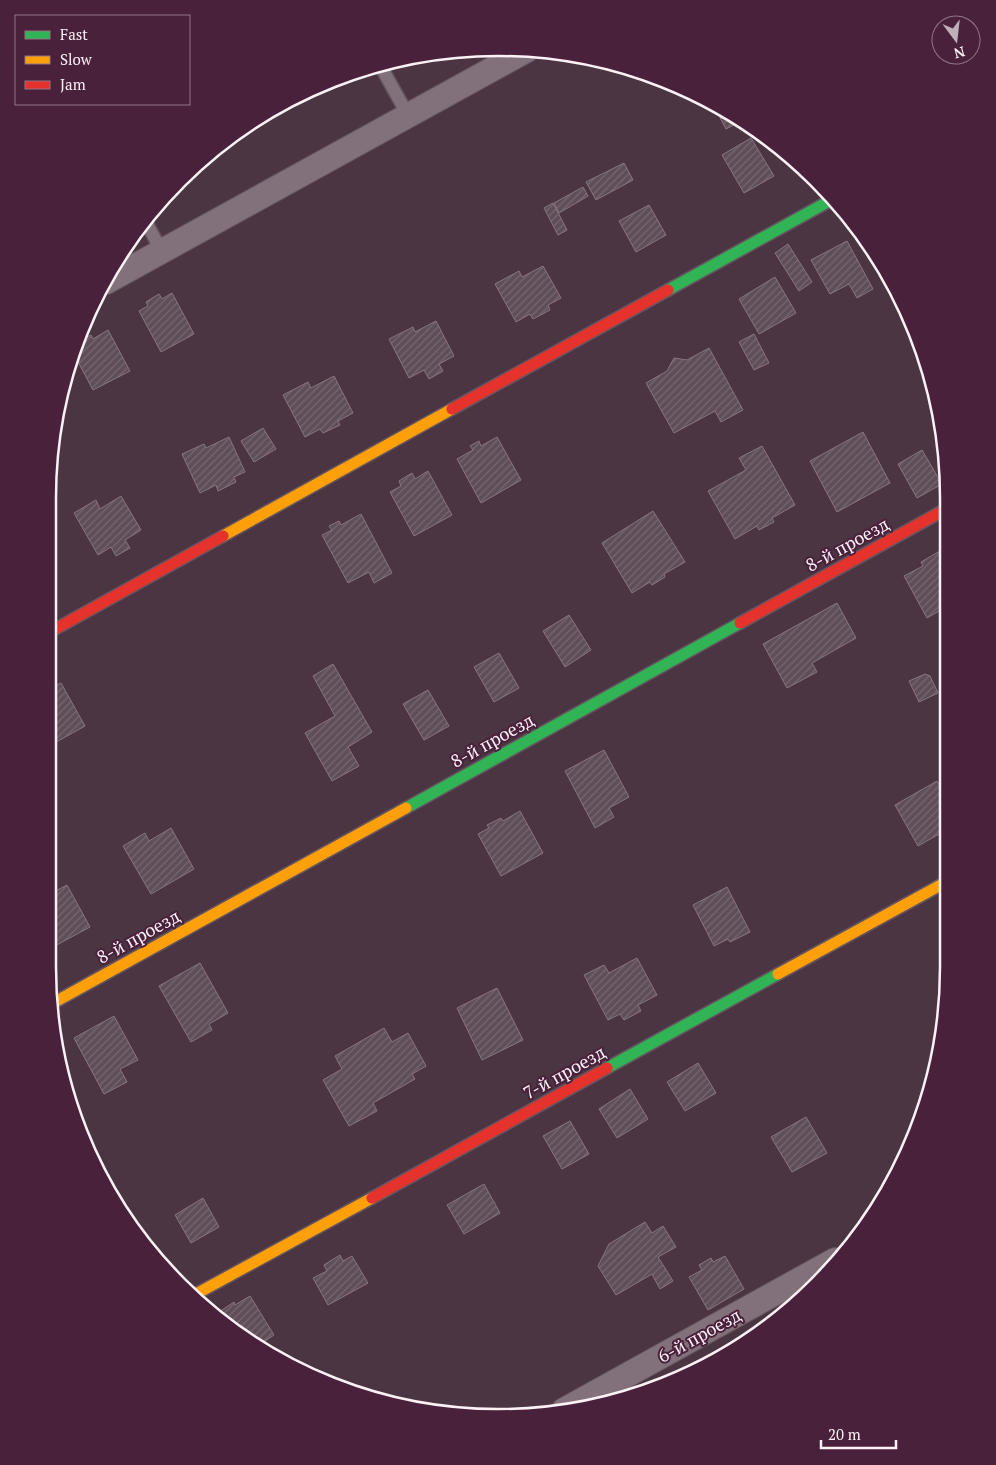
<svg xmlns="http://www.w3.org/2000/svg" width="996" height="1465" font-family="'PT Serif',serif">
<defs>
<pattern id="building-hatch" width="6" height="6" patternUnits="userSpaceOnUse" patternTransform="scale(1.25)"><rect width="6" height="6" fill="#5f4d58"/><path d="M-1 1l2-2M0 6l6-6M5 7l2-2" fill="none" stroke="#776771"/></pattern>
</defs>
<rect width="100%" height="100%" fill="#4b3543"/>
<path fill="url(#building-hatch)" stroke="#897581" d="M722 109 737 117 739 122 726 129 717 112Z
M751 138 774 176 744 193 722 155Z
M624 163 633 180 596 200 586 182Z
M583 187 588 196 559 213 554 203Z
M553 203 567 230 558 235 544 208Z
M649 205 666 235 636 252 619 221Z
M847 241 873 289 857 298 849 284 830 294 811 260Z
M788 244 812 282 799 291 775 253Z
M543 266 561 298 548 305 550 310 533 319 530 314 516 322 495 284 519 271 522 277Z
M775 277 796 313 759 334 739 299Z
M172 293 194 334 161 352 139 311 148 306 146 302 159 294 162 299Z
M436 321 454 356 439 364 443 371 429 379 424 370 409 378 389 339 413 327 415 332Z
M108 330 130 371 93 390 75 356 78 346 85 343 83 339 91 335 93 339Z
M754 334 769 363 754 370 739 342Z
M709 348 743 410 721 422 715 411 674 433 646 383 667 371 674 358 687 360Z
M334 376 353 413 338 421 340 425 323 433 320 429 305 437 283 395 308 382 311 388Z
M263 428 276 449 254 462 241 441Z
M863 432 890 483 837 512 810 461Z
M229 437 245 472 234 477 236 482 218 491 216 485 200 493 182 454 204 444 206 448Z
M497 437 521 480 481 503 457 459 473 450 470 446 479 441 481 446Z
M762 446 795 505 772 518 774 522 759 530 757 526 735 539 708 491 746 470 739 458Z
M922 450 942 484 917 498 898 464Z
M428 471 452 515 414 536 390 492 401 486 399 481 412 473 415 479Z
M121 496 141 530 125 540 130 548 116 556 111 547 98 555 74 513 96 500 100 509Z
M653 511 685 562 664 574 665 577 652 585 650 582 632 593 602 543Z
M361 514 392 573 374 583 369 572 348 583 322 535 332 530 329 526 339 521 341 525Z
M940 551 941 555 948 551V606L927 618 904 576 923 566 921 562Z
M837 603 856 638 812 663 817 672 787 688 763 644Z
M569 615 591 650 565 667 543 631Z
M499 653 519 688 494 702 474 667Z
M333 664 372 732 348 747 359 766 332 781 305 733 335 716 313 676Z
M925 674 930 676 938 693 919 702 909 681Z
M61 683 85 726 49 746 48 743V685L50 689Z
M428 690 449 726 424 740 403 704Z
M604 750 629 797 609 808 614 817 595 828 565 771Z
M937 781 948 800V829L918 846 895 805Z
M520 811 543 853 501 876 478 834 489 828 487 825 501 818 503 821Z
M171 828 194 869 151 894 123 846 145 833 149 841Z
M67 885 90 927 51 948 48 941V890L50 894Z
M727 887 750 932 730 942 728 939 714 946 693 905Z
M637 958 657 995 638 1005 641 1011 624 1020 620 1014 608 1020 584 975 604 965 609 973Z
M200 963 228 1013 209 1024 212 1030 191 1042 159 986Z
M497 988 523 1040 482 1060 457 1008Z
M114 1016 138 1060 120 1069 127 1082 104 1094 74 1038Z
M384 1028 392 1042 408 1033 426 1066 412 1074 415 1079 373 1103 377 1111 349 1126 323 1080 342 1069 335 1056Z
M698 1063 716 1093 685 1111 667 1082Z
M630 1089 648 1119 617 1138 599 1109Z
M806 1117 827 1153 792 1172 771 1137Z
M570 1121 589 1154 562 1169 543 1136Z
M484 1184 500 1213 464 1234 447 1205Z
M203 1198 219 1227 191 1243 175 1215Z
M645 1222 652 1233 663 1226 676 1247 658 1257 673 1281 660 1289 652 1274 616 1295 598 1266 609 1244Z
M340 1255 343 1261 352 1256 368 1283 328 1305 313 1278 327 1271 324 1265Z
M725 1256 744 1289 708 1310 689 1277 702 1270 699 1265 711 1258 713 1262Z
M250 1296 274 1335 259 1345 224 1324 216 1314 234 1302 235 1305Z"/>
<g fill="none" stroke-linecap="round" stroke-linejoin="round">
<defs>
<path id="lane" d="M380 65 409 117
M147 224 161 250"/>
<path id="street" d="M106 282 527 50
M564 1410 835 1260"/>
<path id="fast" d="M668 290 833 199
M406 808 740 623
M607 1068 778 974"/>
<path id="slow" d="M223 536 452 409
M778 974 948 881
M53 1003 406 808
M196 1294 372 1198"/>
<path id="jam" d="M452 409 668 290
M740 623 948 508
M48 633 223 536
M372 1198 607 1068"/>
</defs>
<use href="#lane" stroke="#65555f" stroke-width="15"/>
<use href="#street" stroke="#65555f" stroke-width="26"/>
<use href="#fast" stroke="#65555f" stroke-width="14"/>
<use href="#slow" stroke="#65555f" stroke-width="14"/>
<use href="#jam" stroke="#65555f" stroke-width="14"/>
<use href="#lane" stroke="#82707a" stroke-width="12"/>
<use href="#street" stroke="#82707a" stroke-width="24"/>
<use href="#fast" stroke="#30b455" stroke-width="11"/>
<use href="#slow" stroke="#ff9f0a" stroke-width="11"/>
<use href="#jam" stroke="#e5322d" stroke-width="11"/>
</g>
<g text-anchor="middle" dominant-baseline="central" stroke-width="4" stroke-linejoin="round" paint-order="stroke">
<g font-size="18" fill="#fcf1f7" stroke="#4a213b">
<text transform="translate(847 544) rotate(-29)">8-й проезд</text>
<text transform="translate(492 740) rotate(-29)">8-й проезд</text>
<text transform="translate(138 936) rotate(-29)">8-й проезд</text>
<text transform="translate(564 1072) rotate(-29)">7-й проезд</text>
<text transform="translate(699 1335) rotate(-29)">6-й проезд</text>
</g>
</g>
<path d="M0 0H996V1465H0ZM498 56H498A442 442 0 0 1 940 498V967A442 442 0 0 1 498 1409H498A442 442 0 0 1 56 967V498A442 442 0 0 1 498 56Z" fill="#4a213b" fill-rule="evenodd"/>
<path fill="none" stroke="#fcf1f7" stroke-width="2.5" d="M498 56H498A442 442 0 0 1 940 498V967A442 442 0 0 1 498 1409H498A442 442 0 0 1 56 967V498A442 442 0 0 1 498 56Z"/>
<rect x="15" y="15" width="175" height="90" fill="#4a213b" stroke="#917486"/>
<rect x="25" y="31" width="25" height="8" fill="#30b455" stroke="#917486"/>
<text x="60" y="40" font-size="15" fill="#fcf1f7">Fast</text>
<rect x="25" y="56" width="25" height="8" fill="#ff9f0a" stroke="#917486"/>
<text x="60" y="65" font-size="15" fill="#fcf1f7">Slow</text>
<rect x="25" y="81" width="25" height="8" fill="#e5322d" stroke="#917486"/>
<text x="60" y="90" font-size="15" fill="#fcf1f7">Jam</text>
<g transform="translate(956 40) rotate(165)"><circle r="24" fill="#4a213b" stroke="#917486"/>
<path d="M0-4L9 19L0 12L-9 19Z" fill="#beafb8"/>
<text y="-8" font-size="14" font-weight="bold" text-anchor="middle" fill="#fcf1f7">N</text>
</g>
<path d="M821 1440v8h75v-8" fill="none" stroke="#fcf1f7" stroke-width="2.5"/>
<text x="828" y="1440" font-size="15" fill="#fcf1f7" stroke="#4a213b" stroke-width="4" paint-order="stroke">20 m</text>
</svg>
